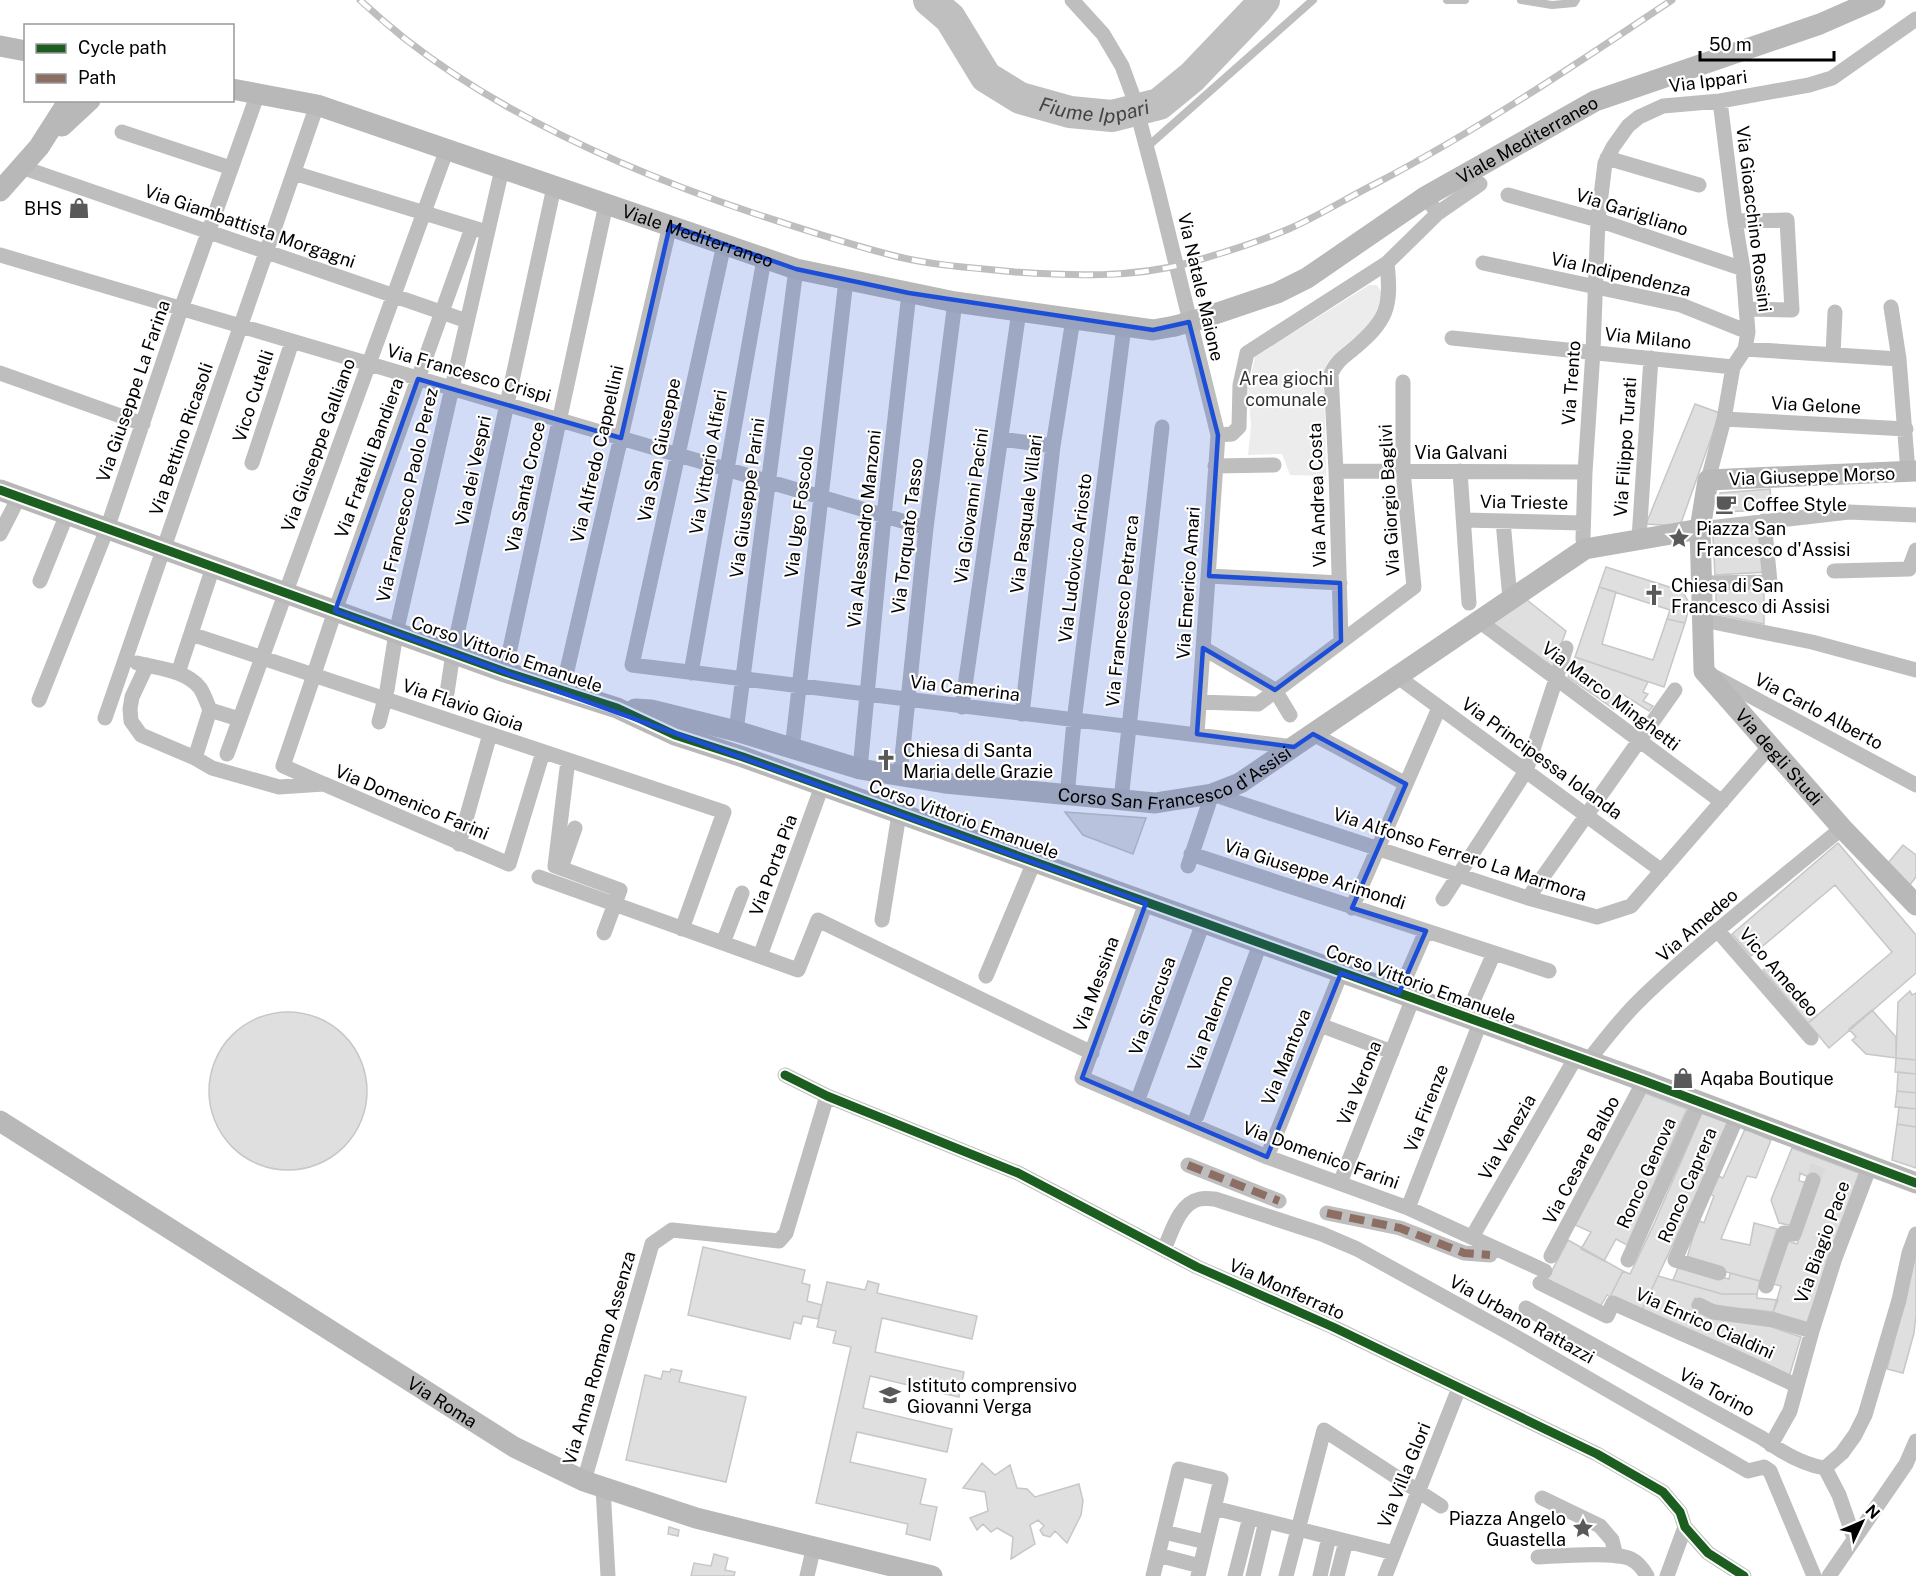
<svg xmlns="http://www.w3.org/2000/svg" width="1916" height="1576" font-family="'Public Sans',sans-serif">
<rect width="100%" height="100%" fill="#fff"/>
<path fill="#ececec" d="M1369 285H1377C1399 315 1344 341 1329 361 1326 364 1325 370 1324 374L1326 476 1290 475 1282 454 1248 455 1251 426 1248 388 1255 357Z"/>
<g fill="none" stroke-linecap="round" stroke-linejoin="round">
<path stroke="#bfbfbf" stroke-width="32" id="s1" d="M929 0 950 18 986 77 1020 98 1070 112 1112 116 1159 104 1192 77 1257 9 1264 0"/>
</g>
<path fill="#dfdfdf" stroke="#c7c7c7" stroke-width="1.5" d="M1695 404 1720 413 1680 526 1646 524Z
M1770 489 1772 510 1719 512 1720 493Z
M1761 530 1768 572 1715 575 1713 537Z
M1606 567 1682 591 1690 604 1685 623 1667 619 1670 610 1599 587Z
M1599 587 1616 592 1602 644 1653 660 1667 619 1685 623 1664 687 1575 657Z
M1716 589H1764V624L1716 614Z
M1527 600 1566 631 1553 667 1493 623Z
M1575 657 1648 682 1643 692 1648 694 1643 701 1653 706 1649 711 1621 693 1614 709 1568 677Z
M1065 812 1146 818 1133 854 1083 835Z
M1838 843 1916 935V973L1829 1048 1808 1023 1892 952 1835 885 1751 956 1732 934Z
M1903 845 1916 855V877L1909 886 1888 863Z
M1772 962 1817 1016 1808 1023 1763 970Z
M1910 991 1912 995 1916 993V1060L1896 1058 1898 1002Z
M1872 1010 1896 1037V1058L1866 1054 1852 1040 1856 1037 1849 1029Z
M209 1091a79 79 0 1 1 158 0a79 79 0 1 1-158 0Z
M1896 1058 1916 1060V1074L1895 1072Z
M1898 1072 1916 1074V1093L1897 1091Z
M1897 1091 1916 1093V1109L1895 1107Z
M1645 1093 1687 1109 1627 1245 1616 1239 1604 1261 1581 1249 1591 1232 1575 1225Z
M1899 1107 1916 1109V1127L1897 1124Z
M1702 1113 1730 1123 1641 1312 1610 1297 1623 1271 1630 1274 1654 1224Z
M1897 1124 1916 1127V1168L1892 1160Z
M1745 1129 1771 1140 1756 1178 1747 1176 1721 1239 1750 1245 1754 1223 1777 1229 1760 1281 1686 1261 1698 1220 1704 1223 1714 1196 1708 1193 1716 1175 1723 1178Z
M1792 1148 1859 1173 1806 1325 1773 1312 1781 1286 1773 1284 1788 1241 1797 1244 1819 1182 1800 1173 1799 1181 1805 1182 1794 1226 1779 1223 1771 1200Z
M1568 1240 1623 1271 1610 1297 1607 1295 1599 1309 1546 1282Z
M703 1247 805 1270 802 1283 810 1285 807 1301 822 1305 818 1319 803 1316 801 1324 794 1322 790 1339 688 1315Z
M1916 1255V1315L1914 1333 1903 1373 1887 1369Z
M1679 1265 1729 1279 1730 1273 1760 1281 1757 1294H1722L1673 1280Z
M1658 1276 1722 1294H1757V1298L1778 1300 1773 1312 1749 1309 1739 1310 1706 1303 1695 1298 1692 1306 1711 1317 1769 1326 1801 1337 1789 1377 1641 1312Z
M868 1281 879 1284 877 1293 977 1316 972 1339 882 1318 875 1352 964 1372 959 1397 870 1376 863 1408 952 1429 947 1452 857 1432 850 1462 926 1479 920 1504 937 1507 930 1540 906 1534 908 1524 816 1503 851 1347 833 1343 836 1331 817 1327 827 1282 865 1290Z
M671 1369 682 1371 679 1382 746 1397 726 1482 626 1460 645 1375 661 1379 663 1371 670 1372Z
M982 1463 995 1475 1010 1465 1017 1488 1027 1489 1035 1497 1079 1484 1083 1501 1081 1515 1067 1543 1055 1531 1050 1537 1043 1535 1040 1530 1044 1526 1038 1520 1030 1525 1035 1544 1011 1559 1013 1537 997 1528 991 1532 983 1524 977 1530 970 1518 988 1511 985 1492 963 1488Z
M669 1527 679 1530 678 1536 668 1534Z
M714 1554 728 1558 725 1570 735 1572 734 1576H691L694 1563 711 1566Z"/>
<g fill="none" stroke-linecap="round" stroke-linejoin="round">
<path stroke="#d9d9d9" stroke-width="15" stroke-dasharray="15 8" stroke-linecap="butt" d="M1813 1180 1821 1159"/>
<path stroke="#bebebe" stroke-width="8" d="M1447 0H1465
M1521 0 1552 5 1574 3 1576 0
M1147 147 1313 0"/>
<path stroke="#bebebe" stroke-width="15" d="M1072 0 1103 34 1122 66 1133 96 1157 187 1218 435 1197 734
M122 132 231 168
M1607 158 1699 185
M21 167 467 321
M294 173 480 230
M1508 195 1598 220 1743 269
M1438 213 1480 184
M1735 221 1787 220 1792 310 1747 309
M724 244 632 665 1294 747
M0 255 926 528
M1483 263 1681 305 1748 332
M1891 307 1899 359 1908 472
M1452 338 1733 367
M1745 349 1899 359
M1833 355 1835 312
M0 373 143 424
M1724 419 1906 429
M1218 435 1232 434 1239 427 1240 385 1247 353 1387 263 1438 213 1425 197
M1001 439 1053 446
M252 463 292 342
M1215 466 1274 465
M1336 471 1585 472
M1460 471 1469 603
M1708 480 1724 419 1733 367 1745 349 1748 332 1743 269 1735 221 1720 101
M1464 520 1583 523
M1503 521 1510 599
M1700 529 1849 512 1916 515
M0 534 19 497
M1639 538 1651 358
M1585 549 1583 539 1585 472 1593 351 1598 220 1605 163 1613 147 1628 126 1639 117 1663 106 1720 101 1809 85 1832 78 1916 19
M1834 571 1909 569 1916 550
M1209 576 1340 583
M40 581 67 514
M1703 583 1770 582 1764 521
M1703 620 1812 642 1916 670
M1479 621 1722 802
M191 634 724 812 682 929
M1341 641 1336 471 1331 374C1335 363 1343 357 1352 350 1387 321 1392 308 1387 263
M1203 648 1275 690 1290 715
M137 663C157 668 186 670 200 688 204 694 207 703 210 710L195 758
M147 665 132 697 130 709 131 721 141 735 195 758 212 768 279 787 324 784 509 864 543 752
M316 668 335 611 472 228
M505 672 606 204
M178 673 213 567
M691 673 764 259
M314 675 283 766 324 784
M1398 677 1662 871
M1715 677 1916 785
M387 690 396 633 502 169
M562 692 670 225
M447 693 453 653 554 187
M39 700 107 529 181 309 258 93
M1199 702 1258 704 1414 587 1403 471V382
M962 707 1019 311
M210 710 239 719
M1022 714 1053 446 1073 319
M105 718 317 105
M379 722 385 699
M736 731 796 269
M1313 734 1406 784
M792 749 846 280
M227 754 447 149
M568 760 555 866 620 890 604 933
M860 769 884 516 909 293
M900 776 926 528 955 302
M1067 796 1074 721 1124 326
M1121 800 1162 427
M459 844 490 734
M1191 854 1549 971
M1188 866 1212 794 1528 898 1597 917 1631 906 1770 746
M561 868 575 828
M539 877 798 970 818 920 1092 1053
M1528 898 1675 690
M1443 899 1526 771 1566 648
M1146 903 1082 1078 1267 1157 1408 1208 1545 1271
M1352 908 1439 708
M882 920 899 814
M1718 931 1811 1038
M723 943 742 893
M760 956 822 786
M986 976 1034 862
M1399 993 1426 931
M1466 1017 1494 953
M1320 1025 1392 1052
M1588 1061C1606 1038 1624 1015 1645 995 1707 936 1776 883 1842 828
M785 1075 827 1096 1018 1173 1197 1267 1333 1327 1597 1454 1663 1492 1680 1512 1685 1527 1708 1553 1744 1576
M1137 1102 1203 923
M1197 1116 1260 944
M1267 1157 1341 973
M1188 1165 1279 1201
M1340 1183 1413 998
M1408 1208 1480 1023
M1327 1213 1400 1228 1464 1253 1490 1255
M1472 1237 1576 1057
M1164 1249C1172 1232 1179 1203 1200 1199 1205 1198 1211 1199 1215 1199L1322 1234 1357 1249 1511 1334 1748 1471 1764 1467 1770 1471 1814 1576
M1551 1256 1644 1081
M1628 1260 1699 1102
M1719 1273 1675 1260 1737 1117
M1540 1283 1607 1316 1613 1303C1674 1331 1737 1356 1797 1386
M1766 1286 1784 1233 1794 1234 1813 1180
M1699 1305 1713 1312 1774 1320 1812 1331
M1526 1308 1762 1438C1780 1451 1804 1465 1825 1468L1839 1495 1854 1538
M1771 1445 1790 1411 1812 1331 1835 1258 1870 1166
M1825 1468 1842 1453 1855 1435 1865 1415 1899 1300 1909 1253 1916 1234
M584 1481 652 1244 672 1230 779 1241 786 1233 827 1096
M603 1488 608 1576
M1542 1498 1600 1526 1612 1540 1616 1556
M1214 1508 1394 1553
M1164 1532 1206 1542
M1158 1555 1200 1566
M1538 1557C1559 1556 1614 1551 1631 1559 1639 1563 1643 1569 1647 1576
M807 1576 814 1546
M1153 1576 1179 1469 1221 1479 1198 1576
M1235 1576 1250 1517
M1253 1576 1266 1521
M1286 1576 1324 1430 1441 1506
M1320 1576 1329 1537
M1337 1576 1346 1541
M1385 1576 1459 1388
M1667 1576 1685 1527
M1829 1576 1906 1464 1916 1441"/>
<g stroke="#b8b8b8" stroke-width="21">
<path d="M0 46 26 51"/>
<path id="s2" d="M232 89 317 105 796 269 955 302 1153 330 1175 326"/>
<path d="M62 126 90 100"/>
<path d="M0 191 39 147 69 100"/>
<path id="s3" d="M1200 319 1277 293 1307 278 1425 197 1595 101 1820 24 1875 0"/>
<path id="s4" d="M1916 471 1708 480 1700 529 1704 671 1842 828 1916 905"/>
<path d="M0 490 505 672 617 708 675 735 743 757 1644 1081 1916 1183"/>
<path id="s5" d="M635 709 651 710 736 731 860 769 945 783 1155 803 1212 794 1240 783 1585 549 1700 529"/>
<path id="s6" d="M0 1121 514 1447 584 1481 696 1518 932 1576"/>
</g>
<defs>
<path id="rail" d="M360 0C374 13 389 26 404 38 503 116 634 173 753 213 802 229 850 245 899 257 937 266 976 268 1015 272 1072 276 1132 278 1188 263 1223 253 1259 242 1291 228 1320 215 1347 198 1375 184 1478 130 1575 65 1672 0"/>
</defs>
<use href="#rail" stroke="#bebebe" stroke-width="7"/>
<use href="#rail" stroke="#fff" stroke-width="4.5" stroke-dasharray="14" stroke-linecap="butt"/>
<path stroke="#b8b8b8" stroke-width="21" d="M1175 326 1200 319"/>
<path stroke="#8d6e63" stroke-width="8" stroke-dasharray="15 8" stroke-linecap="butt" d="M1188 1165 1279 1201
M1327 1213 1400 1228 1464 1253 1490 1255"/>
<defs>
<path id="cycleway" d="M0 490 505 672 617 708 675 735 743 757 1644 1081 1916 1183
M785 1075 827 1096 1018 1173 1197 1267 1333 1327 1597 1454 1663 1492 1680 1512 1685 1527 1708 1553 1744 1576"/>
</defs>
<use href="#cycleway" stroke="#fff" stroke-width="13"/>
<use href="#cycleway" stroke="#1b5e20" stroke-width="9"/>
</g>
<path fill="#1d4ed8" fill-opacity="0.2" stroke="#1d4ed8" stroke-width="4.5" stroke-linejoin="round" d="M670 225 796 269 909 293 1153 330 1189 322 1218 435 1209 576 1340 583 1341 641 1275 690 1203 648 1197 734 1294 747 1313 734 1406 784 1352 908 1426 931 1399 993 1341 973 1267 1157 1082 1078 1146 903 335 611 418 379 621 438Z"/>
<defs>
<symbol id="shop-bare" viewBox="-9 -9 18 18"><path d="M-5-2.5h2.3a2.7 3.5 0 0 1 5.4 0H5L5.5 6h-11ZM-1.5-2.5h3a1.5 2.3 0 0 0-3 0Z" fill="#595959" stroke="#fff" stroke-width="2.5" paint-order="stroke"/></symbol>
<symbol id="cafe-bare" viewBox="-9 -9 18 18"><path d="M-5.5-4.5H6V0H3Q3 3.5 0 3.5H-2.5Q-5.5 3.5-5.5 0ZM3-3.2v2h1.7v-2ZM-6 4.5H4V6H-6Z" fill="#595959" stroke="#fff" stroke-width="2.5" paint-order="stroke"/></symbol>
<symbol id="sight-bare" viewBox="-9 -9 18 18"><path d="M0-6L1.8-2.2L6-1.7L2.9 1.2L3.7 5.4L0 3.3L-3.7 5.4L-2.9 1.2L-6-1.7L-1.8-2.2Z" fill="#595959" stroke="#fff" stroke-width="2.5" paint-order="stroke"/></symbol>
<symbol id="church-bare" viewBox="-9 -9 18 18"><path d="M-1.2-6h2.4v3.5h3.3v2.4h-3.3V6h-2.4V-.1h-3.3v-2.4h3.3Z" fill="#595959" stroke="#fff" stroke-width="2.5" paint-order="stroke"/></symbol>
<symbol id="school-bare" viewBox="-9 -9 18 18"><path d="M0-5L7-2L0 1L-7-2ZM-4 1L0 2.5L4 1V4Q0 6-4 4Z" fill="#595959" stroke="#fff" stroke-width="2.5" paint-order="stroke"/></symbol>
</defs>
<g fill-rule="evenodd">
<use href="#shop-bare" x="64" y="193" width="30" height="30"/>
<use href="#cafe-bare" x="1711" y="489" width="30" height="30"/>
<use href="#sight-bare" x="1664" y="523" width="30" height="30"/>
<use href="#church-bare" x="1639" y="580" width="30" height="30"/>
<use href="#church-bare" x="871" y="745" width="30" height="30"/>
<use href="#shop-bare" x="1668" y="1063" width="30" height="30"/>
<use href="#school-bare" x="875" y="1380" width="30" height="30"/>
<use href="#sight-bare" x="1568" y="1513" width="30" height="30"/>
</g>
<g text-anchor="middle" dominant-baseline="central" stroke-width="4.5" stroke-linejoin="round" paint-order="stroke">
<g font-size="18" fill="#000" stroke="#fff">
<text transform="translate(1708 81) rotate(-7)">Via Ippari</text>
<text stroke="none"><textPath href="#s3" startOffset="375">Viale Mediterraneo</textPath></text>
<text transform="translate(1632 212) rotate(18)">Via Garigliano</text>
<text transform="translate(1754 219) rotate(83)">Via Gioacchino Rossini</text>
<text transform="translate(250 226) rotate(19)">Via Giambattista Morgagni</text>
<text stroke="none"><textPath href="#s2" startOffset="489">Viale Mediterraneo</textPath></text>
<text transform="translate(1621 274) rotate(13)">Via Indipendenza</text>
<text transform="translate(1201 287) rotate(77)">Via Natale Maione</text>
<text transform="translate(1648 338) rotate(6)">Via Milano</text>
<text transform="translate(469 373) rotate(16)">Via Francesco Crispi</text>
<text transform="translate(1571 383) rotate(-86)">Via Trento</text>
<text transform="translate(133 391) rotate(-71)">Via Giuseppe La Farina</text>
<text transform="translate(253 396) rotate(-72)">Vico Cutelli</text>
<text transform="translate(1816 405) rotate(3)">Via Gelone</text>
<text transform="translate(181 439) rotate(-71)">Via Bettino Ricasoli</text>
<text transform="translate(318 445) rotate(-70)">Via Giuseppe Galliano</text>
<text transform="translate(1625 447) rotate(-86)">Via Filippo Turati</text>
<text transform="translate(659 450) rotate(-78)">Via San Giuseppe</text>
<text x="1461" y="452">Via Galvani</text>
<text transform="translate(597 454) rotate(-77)">Via Alfredo Cappellini</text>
<text transform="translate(369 458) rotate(-70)">Via Fratelli Bandiera</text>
<text transform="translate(708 462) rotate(-80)">Via Vittorio Alfieri</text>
<text transform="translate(473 471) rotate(-78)">Via dei Vespri</text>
<text transform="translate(1812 476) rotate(-2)">Via Giuseppe Morso</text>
<text transform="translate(525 487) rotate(-78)">Via Santa Croce</text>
<text transform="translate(407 495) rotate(-77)">Via Francesco Paolo Perez</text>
<text transform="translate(1317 495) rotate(-92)">Via Andrea Costa</text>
<text transform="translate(747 498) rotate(-82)">Via Giuseppe Parini</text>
<text transform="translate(1389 500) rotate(-93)">Via Giorgio Baglivi</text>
<text transform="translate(1524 502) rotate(1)">Via Trieste</text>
<text transform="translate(971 506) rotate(-82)">Via Giovanni Pacini</text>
<text transform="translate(799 512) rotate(-83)">Via Ugo Foscolo</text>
<text transform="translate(1026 514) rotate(-83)">Via Pasquale Villari</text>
<text transform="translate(864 529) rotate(-84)">Via Alessandro Manzoni</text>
<text transform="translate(907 536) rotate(-83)">Via Torquato Tasso</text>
<text transform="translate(1075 558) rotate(-83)">Via Ludovico Ariosto</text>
<text transform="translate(1188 583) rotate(-86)">Via Emerico Amari</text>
<text transform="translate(1122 611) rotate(-84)">Via Francesco Petrarca</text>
<text transform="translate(507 654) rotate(19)">Corso Vittorio Emanuele</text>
<text transform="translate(965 688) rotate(7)">Via Camerina</text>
<text transform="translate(1611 696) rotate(37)">Via Marco Minghetti</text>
<text transform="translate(463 705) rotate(19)">Via Flavio Gioia</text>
<text transform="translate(1819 711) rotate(28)">Via Carlo Alberto</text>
<text stroke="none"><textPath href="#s4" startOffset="514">Via degli Studi</textPath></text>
<text transform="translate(1542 758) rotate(36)">Via Principessa Iolanda</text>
<text stroke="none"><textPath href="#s5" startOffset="555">Corso San Francesco d'Assisi</textPath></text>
<text transform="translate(412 802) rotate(23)">Via Domenico Farini</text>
<text transform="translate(964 819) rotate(20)">Corso Vittorio Emanuele</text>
<text transform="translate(1460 854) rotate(18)">Via Alfonso Ferrero La Marmora</text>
<text transform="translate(773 865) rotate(-70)">Via Porta Pia</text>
<text transform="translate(1315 874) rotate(18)">Via Giuseppe Arimondi</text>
<text transform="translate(1697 925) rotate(-41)">Via Amedeo</text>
<text transform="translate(1779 972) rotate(49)">Vico Amedeo</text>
<text transform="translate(1096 984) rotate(-70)">Via Messina</text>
<text transform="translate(1421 984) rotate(20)">Corso Vittorio Emanuele</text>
<text transform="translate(1152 1006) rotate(-70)">Via Siracusa</text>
<text transform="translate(1210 1023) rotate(-70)">Via Palermo</text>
<text transform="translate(1286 1057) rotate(-68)">Via Mantova</text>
<text transform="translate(1359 1083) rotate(-68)">Via Verona</text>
<text transform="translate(1426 1108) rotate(-69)">Via Firenze</text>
<text transform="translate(1507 1137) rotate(-60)">Via Venezia</text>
<text transform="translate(1321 1155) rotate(20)">Via Domenico Farini</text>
<text transform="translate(1581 1160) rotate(-62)">Via Cesare Balbo</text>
<text transform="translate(1646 1173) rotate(-66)">Ronco Genova</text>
<text transform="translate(1687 1185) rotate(-67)">Ronco Caprera</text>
<text transform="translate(1822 1242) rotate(-70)">Via Biagio Pace</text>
<text transform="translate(1287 1289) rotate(24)">Via Monferrato</text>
<text transform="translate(1522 1319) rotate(29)">Via Urbano Rattazzi</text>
<text transform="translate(1705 1323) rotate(24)">Via Enrico Cialdini</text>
<text transform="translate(599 1358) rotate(-74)">Via Anna Romano Assenza</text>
<text transform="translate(1717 1392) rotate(28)">Via Torino</text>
<text stroke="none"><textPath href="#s6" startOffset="524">Via Roma</textPath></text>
<text transform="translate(1404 1475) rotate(-68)">Via Villa Glori</text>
</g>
<g font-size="18" fill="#000" stroke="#fff" text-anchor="start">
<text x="62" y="208" text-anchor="end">BHS</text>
<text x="1743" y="504">Coffee Style</text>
<text x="1696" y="528">Piazza San<tspan x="1696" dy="21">Francesco d'Assisi</tspan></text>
<text x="1671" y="585">Chiesa di San<tspan x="1671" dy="21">Francesco di Assisi</tspan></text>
<text x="903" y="750">Chiesa di Santa<tspan x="903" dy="21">Maria delle Grazie</tspan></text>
<text x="1700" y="1078">Aqaba Boutique</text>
<text x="907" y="1385">Istituto comprensivo<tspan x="907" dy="21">Giovanni Verga</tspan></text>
<text x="1566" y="1518" text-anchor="end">Piazza Angelo<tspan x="1566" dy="21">Guastella</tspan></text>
</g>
<g font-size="18" fill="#333" stroke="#fff">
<text x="1286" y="378">Area giochi<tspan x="1286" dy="21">comunale</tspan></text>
</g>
<g font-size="20" font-style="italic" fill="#444" stroke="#fff">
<text stroke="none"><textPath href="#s1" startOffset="213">Fiume Ippari</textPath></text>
</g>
</g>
<rect x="24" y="24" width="210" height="78" fill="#ffffff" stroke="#999999" stroke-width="1.5"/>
<rect x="36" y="44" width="30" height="9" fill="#1b5e20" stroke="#999999" stroke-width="1.5"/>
<text x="78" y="54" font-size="18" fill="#000000">Cycle path</text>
<rect x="36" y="74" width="30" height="9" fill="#8d6e63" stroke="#999999" stroke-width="1.5"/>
<text x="78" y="84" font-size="18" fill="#000000">Path</text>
<g transform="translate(1862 1522) rotate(46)" stroke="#ffffff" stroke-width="4.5" paint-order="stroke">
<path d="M0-4.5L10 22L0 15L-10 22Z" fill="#000000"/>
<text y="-9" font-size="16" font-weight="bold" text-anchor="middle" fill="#000000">N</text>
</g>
<path d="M1700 51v9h134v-9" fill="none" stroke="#000000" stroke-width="3"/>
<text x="1709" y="51" font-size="18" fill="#000000" stroke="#ffffff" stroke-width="4.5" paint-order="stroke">50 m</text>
</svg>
